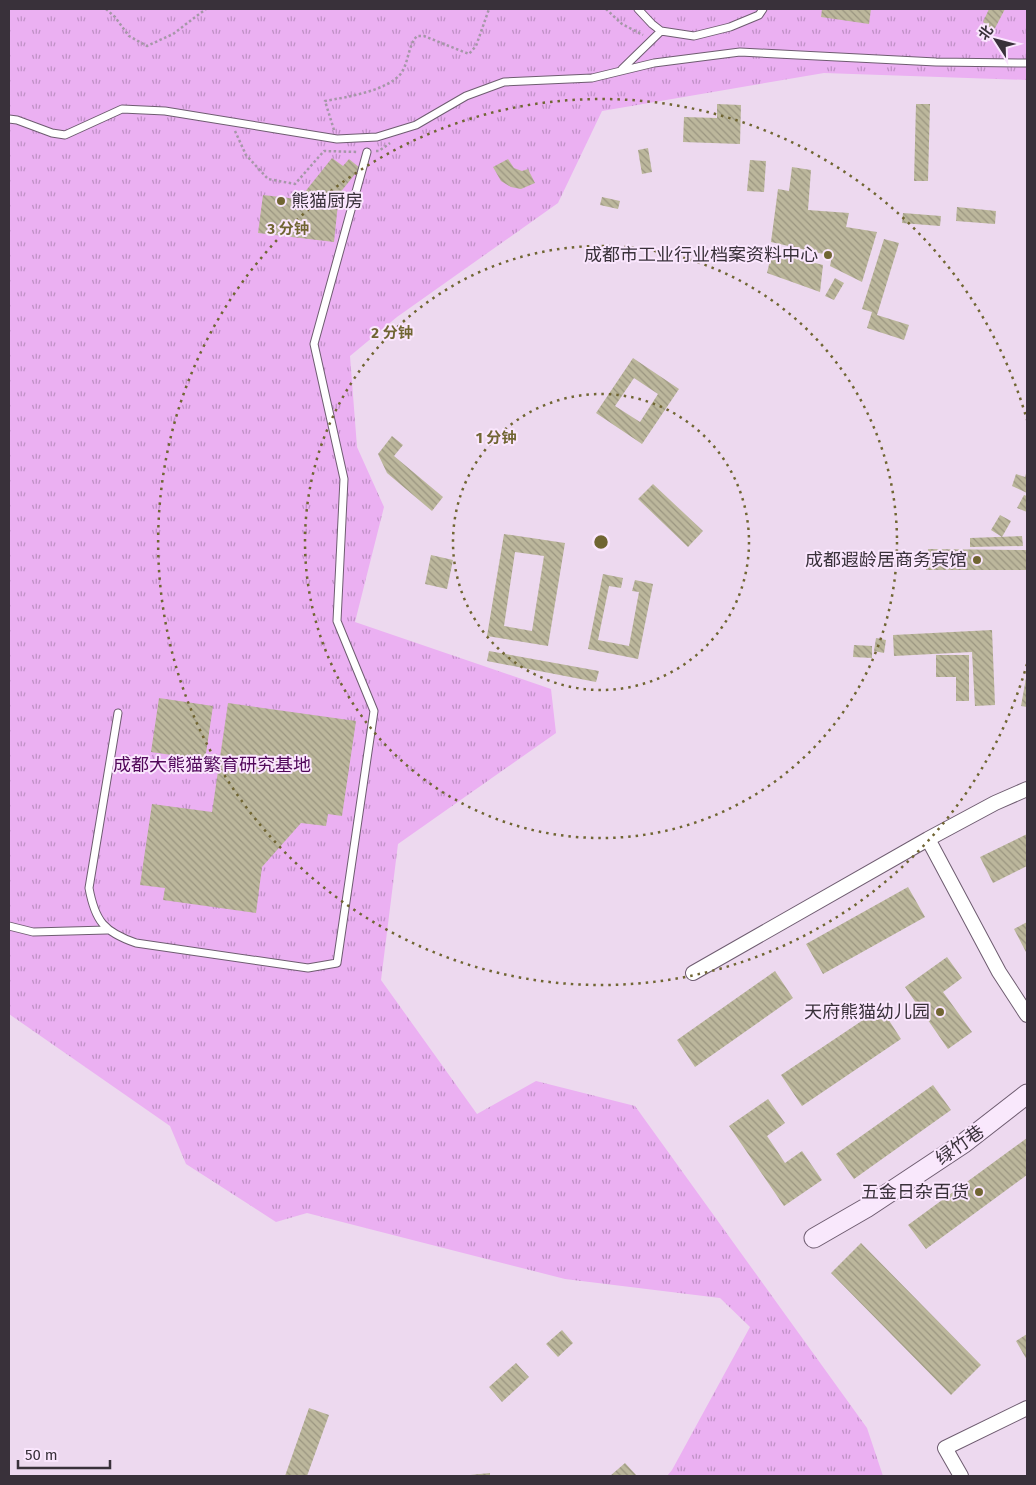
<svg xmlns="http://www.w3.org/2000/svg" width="1036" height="1485" font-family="'Fira Sans','Noto Sans SC',sans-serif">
<defs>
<pattern id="park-tufts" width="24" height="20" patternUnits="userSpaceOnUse" patternTransform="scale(1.25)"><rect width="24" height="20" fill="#ebb0f2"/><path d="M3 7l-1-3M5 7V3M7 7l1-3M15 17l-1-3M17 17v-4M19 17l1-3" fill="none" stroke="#bf90c5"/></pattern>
<pattern id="building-back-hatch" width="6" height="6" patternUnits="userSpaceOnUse" patternTransform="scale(1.25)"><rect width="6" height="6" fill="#bcb79c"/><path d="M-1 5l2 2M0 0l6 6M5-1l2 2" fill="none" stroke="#9a9580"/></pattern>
</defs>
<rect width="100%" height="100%" fill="#edd9ef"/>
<path fill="url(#park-tufts)" d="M9 9H1027V80L824 73 602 111 558 203 397 317 350 356 357 447 384 507 355 622 551 689 556 733 398 844 381 980 477 1114 536 1081 635 1106 867 1428 883 1476H667L672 1470 750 1327 720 1298 565 1279 307 1213 276 1222 186 1164 170 1126 9 1014Z"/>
<path fill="url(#building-back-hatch)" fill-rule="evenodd" d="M822 9H871L869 24 821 17Z
M989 9H1005L992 34 983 29 986 24 983 22Z
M717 104 741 105 740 144 683 142 684 117 717 118Z
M916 104H930L928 181H914Z
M648 148 652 172 642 174 638 150Z
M332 158 343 166 349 159 360 168 339 194 334 242 258 233 263 195 298 199 303 202 307 196 304 193Z
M508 159 514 168 522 171 528 169 535 183 521 189 511 187 501 181 493 167Z
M750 160 766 161 764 192 747 191Z
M792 167 811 170 808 210 849 213 846 227 877 232 862 282 830 266 832 256 771 242 778 189 789 191Z
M602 197 620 201 618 209 600 205Z
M957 207 996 211 995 224 956 221Z
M903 213 941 216 940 226 902 223Z
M884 239 899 243 877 315 909 325 904 340 867 328 872 312 862 309Z
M772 252 823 265 820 292 767 273Z
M835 278 844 283 834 300 825 296Z
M633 358 679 389 642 444 596 413ZM634 378 658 394 640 422 615 406Z
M392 436 403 445 394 456 443 497 432 511 387 473 378 454Z
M1027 470V493L1012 486 1016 474 1025 477Z
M653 484 703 531 688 547 638 499Z
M1024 495 1027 496V512L1017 508Z
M1000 515 1011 521 1002 537 991 530Z
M504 534 565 543 548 646 487 636ZM515 552 544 556 532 631 504 626Z
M1022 536 1023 546 970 547V538Z
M928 549 1027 550V570H926Z
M431 555 453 560 447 589 425 584Z
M603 574 623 578 621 588 609 586 598 640 629 646 639 592 632 591 635 580 653 584 638 659 588 649Z
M992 630 995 705 975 706 972 652 894 656 893 635Z
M876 638 886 640 884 653 874 651Z
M854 645 872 646V658L853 657Z
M489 651 599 671 596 682 487 661Z
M936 655H969V701H956V677H936Z
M1026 678H1027V707L1021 706Z
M159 698 213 706 205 760 151 752Z
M228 703 356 721 342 816 328 814 326 826 301 823 262 867 256 913 163 900 165 888 140 885 152 804 212 812Z
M1027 834V866L993 883 980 857Z
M908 887 925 917 823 974 806 944Z
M1027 922V954L1014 929Z
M947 957 962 978 943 992 972 1032 948 1049 905 987Z
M775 971 793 998 695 1067 677 1040Z
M881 1008 901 1039 802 1106 781 1075Z
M933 1085 951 1110 854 1179 836 1154Z
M768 1099 785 1123 767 1136 785 1163 802 1151 822 1180 784 1206 729 1126Z
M1027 1138V1175L926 1249 908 1225Z
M861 1243 981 1365 951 1395 831 1273Z
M562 1330 573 1343 558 1357 546 1344Z
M1027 1334V1360L1016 1341Z
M516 1363 529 1377 502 1402 489 1387Z
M309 1408 329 1415 307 1476H285Z
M625 1463 637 1476H610Z
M490 1473V1476H470V1475Z"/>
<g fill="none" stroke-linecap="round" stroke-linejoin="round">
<defs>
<path id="lane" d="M638 9 652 24 661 31 694 36 730 27 759 15 763 9
M622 69 661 31
M9 119 17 120 52 133 65 135 122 109 165 111 337 139 377 137 416 125 466 96 504 82 592 78 654 63 740 52 936 62 1027 63
M118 713 89 888C95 921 104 932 136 943L308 968 337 963 374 711 337 621 344 479 314 344 367 152
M9 926 33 932 107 930"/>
<path id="street" d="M928 839 999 972 1027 1015
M693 973 928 839 995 803 1027 789
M961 1476 945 1448 1027 1408"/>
<path id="secondary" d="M814 1238 866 1208 964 1143 1027 1094"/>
</defs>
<use href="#lane" stroke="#6e5c70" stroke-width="9"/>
<use href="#street" stroke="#6e5c70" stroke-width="16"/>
<use href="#secondary" stroke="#6e5c70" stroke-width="21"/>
<path stroke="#a697a8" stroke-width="2.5" stroke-dasharray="2.5 2.5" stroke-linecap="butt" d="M106 9 115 17 129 36 147 46 173 34 206 9
M606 9 622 24 643 35
M334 130 325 101C346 97 389 91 402 72 409 60 408 46 417 36H424L469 54 476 46 489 9
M235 131 246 155 268 179 295 184 324 151 358 152
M376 151H379L390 143"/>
<use href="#lane" stroke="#fff" stroke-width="7"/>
<use href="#street" stroke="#fff" stroke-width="14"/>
<use href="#secondary" stroke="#f9e8fc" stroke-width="19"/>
</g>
<g fill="none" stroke="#706532" stroke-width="2.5" stroke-dasharray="2.5 5">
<circle cx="601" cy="542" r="148"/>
<circle cx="601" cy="542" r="296"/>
<path d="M1027 664A443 443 0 1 1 1027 420"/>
</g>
<g fill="#706532" stroke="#fae6fd" stroke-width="2">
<circle cx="281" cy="201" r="5"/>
<circle cx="828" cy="255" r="5"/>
<circle cx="977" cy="560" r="5"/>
<circle cx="940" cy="1012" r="5"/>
<circle cx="979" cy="1192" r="5"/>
</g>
<g text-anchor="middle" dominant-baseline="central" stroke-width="4" stroke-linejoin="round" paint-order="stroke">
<g font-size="18" fill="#39313a" stroke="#fae6fd" text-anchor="end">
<text x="291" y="201" text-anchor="start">熊猫厨房</text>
<text x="818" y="255">成都市工业行业档案资料中心</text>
<text x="967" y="560">成都遐龄居商务宾馆</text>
<text x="930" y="1012">天府熊猫幼儿园</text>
<text x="969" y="1192">五金日杂百货</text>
</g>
<g font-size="18" fill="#51085a" stroke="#fae6fd">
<text x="212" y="765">成都大熊猫繁育研究基地</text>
</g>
<g font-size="18" fill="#39313a" stroke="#fae6fd">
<text transform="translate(960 1145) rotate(-35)">绿竹巷</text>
</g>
</g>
<circle cx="601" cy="542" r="8" fill="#706532" stroke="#fae6fd" stroke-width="2.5"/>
<g font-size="15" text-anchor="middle" font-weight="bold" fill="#706532" stroke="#fae6fd" stroke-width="4" stroke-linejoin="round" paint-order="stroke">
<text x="288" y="234">3 分钟</text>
<text x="392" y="338">2 分钟</text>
<text x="496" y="443">1 分钟</text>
</g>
<rect width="1036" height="1485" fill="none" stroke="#39313a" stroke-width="20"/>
<g transform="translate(996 40) rotate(306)" stroke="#fae6fd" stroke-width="4" paint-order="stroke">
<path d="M0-4L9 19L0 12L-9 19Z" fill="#39313a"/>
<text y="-8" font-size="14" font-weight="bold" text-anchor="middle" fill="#39313a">北</text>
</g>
<path d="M18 1460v8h92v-8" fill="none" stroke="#39313a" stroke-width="2.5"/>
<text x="25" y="1460" font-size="15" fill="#39313a" stroke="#fae6fd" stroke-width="4" paint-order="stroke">50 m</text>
</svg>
